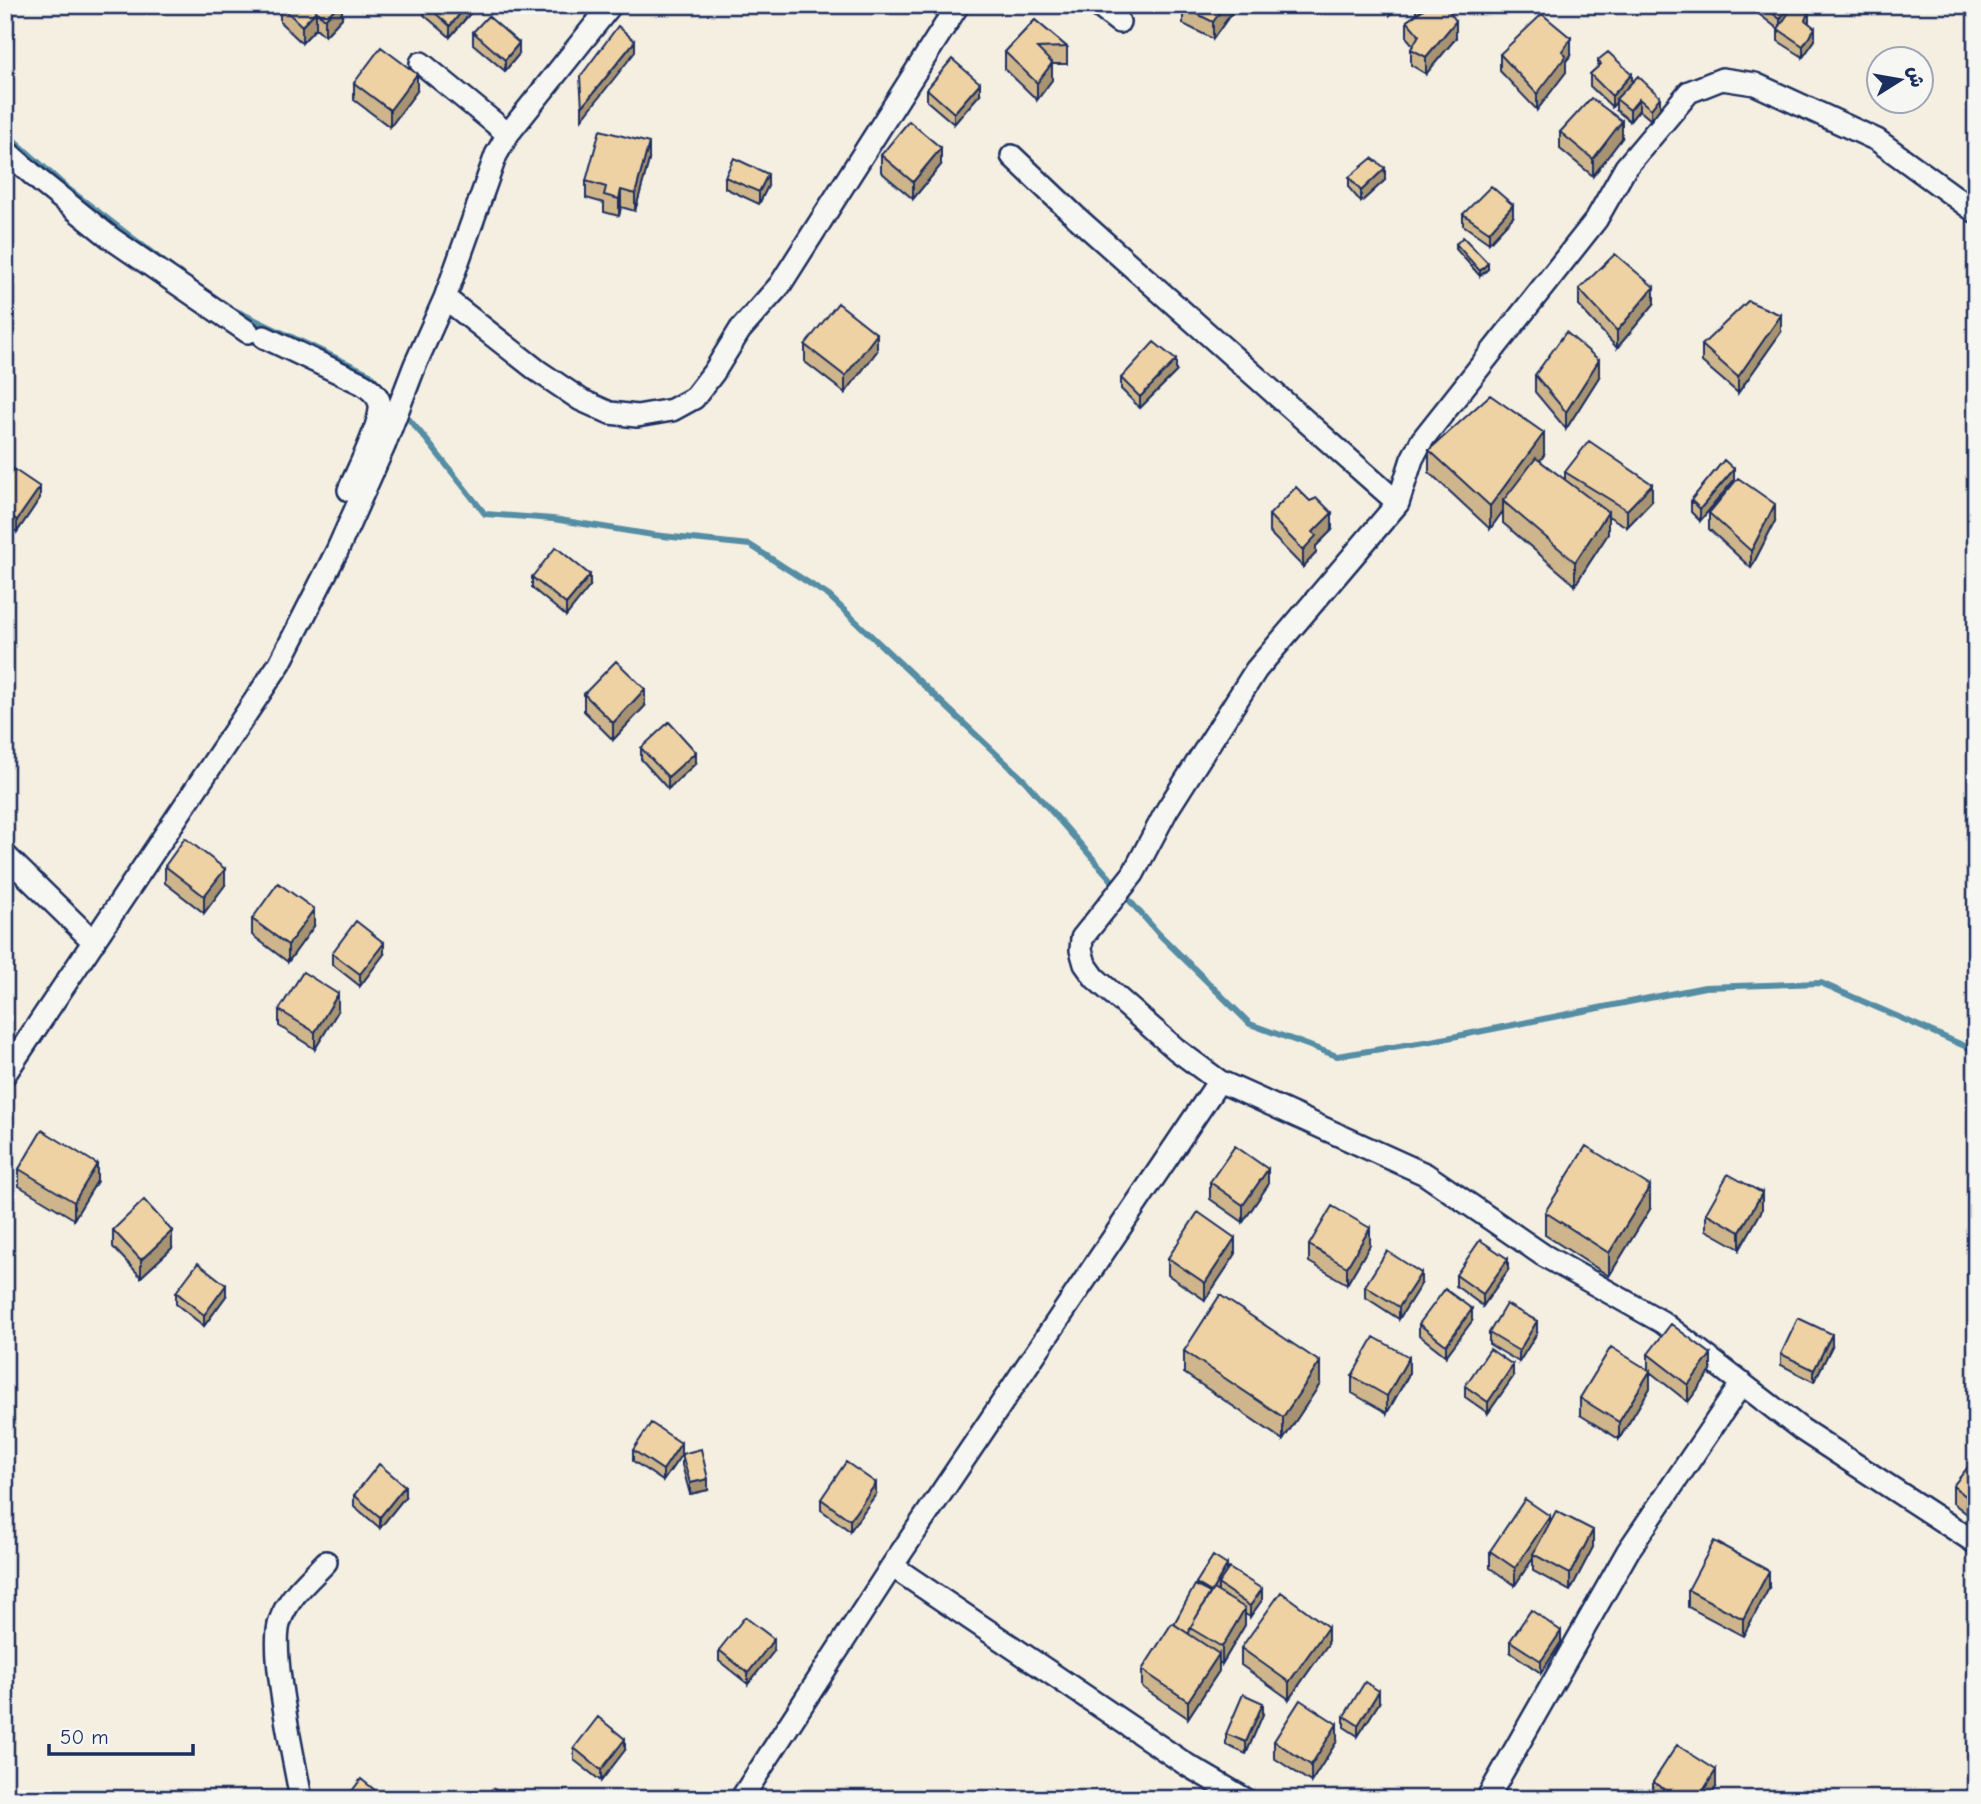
<svg xmlns="http://www.w3.org/2000/svg" width="1981" height="1804" font-family="'Comic Neue','Playpen Sans Arabic',sans-serif">
<rect width="100%" height="100%" fill="#f5efe2"/>
<filter id="ink" filterUnits="userSpaceOnUse"><feTurbulence type="fractalNoise" baseFrequency=".0143" numOctaves="2"/><feDisplacementMap in="SourceGraphic" scale="14" xChannelSelector="R" yChannelSelector="G"/><feConvolveMatrix kernelMatrix="1 2 1 2 8 2 1 2 1" color-interpolation-filters="sRGB"/></filter>
<g filter="url(#ink)">
<g fill="none" stroke-linecap="round" stroke-linejoin="round">
<path stroke="#558da4" stroke-width="6" d="M5 132 67 188 172 268
M230 308 370 374 425 438 485 514 553 519 653 535 750 545 829 596 1025 781 1158 933 1250 1024 1337 1056 1437 1040 1705 987 1821 983 1976 1051"/>
<defs>
<path id="minor" d="M1097 5 1119 22
M421 63 508 134
M5 150 41 182 112 239 248 332
M1012 156 1075 216 1398 503
M1976 212 1877 140 1755 84 1722 79 1689 92 1626 167 1596 220 1422 440 1412 459 1398 503 1256 670 1167 810 1133 874 1082 938 1081 950 1085 964 1095 978 1177 1050 1219 1081 1425 1174 1543 1255 1662 1322 1801 1429 1976 1543
M445 298 538 371 581 400 610 413 637 416 672 410 694 398 714 372 740 330 780 285 958 5
M264 337 363 384C370 389 379 395 380 405 382 423 357 471 349 490
M5 855 94 942
M5 1074 280 663 337 551 384 446 415 365 445 298 496 155 508 134 611 5
M892 1566 1187 1765 1245 1799
M301 1799C295 1763 269 1651 280 1621 288 1597 309 1580 326 1562
M741 1799 892 1566 1219 1081
M1487 1799 1628 1551 1742 1383"/>
</defs>
<use href="#minor" stroke="#1b2f5e" stroke-width="26"/>
<use href="#minor" stroke="#f6f6f2" stroke-width="21"/>
</g>
<path fill="#ceb58c" stroke="#1b2f5e" stroke-width="2" d="M280 5H342V18L325 36 316 28 302 43 280 22Z
M424 5H474V9L450 37 424 15Z
M1185 5H1237L1213 39 1183 24V7Z
M1381 5H1399L1390 15Z
M1416 5H1445L1456 38 1426 74 1411 65V49L1413 45 1407 38V21L1416 15Z
M1751 5H1803L1815 40 1803 57 1778 41V29L1751 8Z
M1035 20 1067 47V64H1052V80L1037 100 1005 69V52Z
M473 32 519 54 505 71 473 44Z
M1500 54 1571 55 1566 61V72L1537 110 1500 71Z
M1598 60 1632 82 1660 108 1651 120 1639 110 1630 121 1616 110V102L1612 107 1590 86V74L1598 67Z
M354 83 417 91 390 127 354 100Z
M927 89 980 94 954 124 927 101Z
M1560 132 1622 138 1593 176 1560 149Z
M881 155 941 165 913 199 881 172Z
M649 160 635 211 621 207 619 216 604 212V203L586 198V181Z
M725 177 768 186 759 204 725 188Z
M1349 177 1385 180 1361 202 1349 188Z
M1463 214 1513 217 1489 243 1463 225Z
M1456 244 1488 269 1480 276 1456 249Z
M1579 289 1654 304 1617 348 1579 306Z
M1781 332 1738 393 1702 362V345Z
M805 345 877 351 845 393 805 362Z
M1176 372 1140 408 1121 389V378Z
M1535 375 1599 377 1566 429 1535 392Z
M1429 450 1544 455 1540 461 1565 480V472L1652 501 1627 527 1608 516V534L1575 585 1503 523V511L1490 529 1429 472Z
M5 465 40 498 17 532 5 524Z
M1734 480 1700 521 1691 512V500Z
M1709 513 1775 521 1751 568 1709 529Z
M1269 515 1332 530 1316 546V553L1303 567 1269 532Z
M532 577 590 586 566 616 532 588Z
M584 694 645 706 613 740 584 711Z
M641 748 696 763 668 789 641 759Z
M165 866 225 885 204 913 165 883Z
M252 919 314 926 288 962 252 935Z
M332 953 384 954 360 986 332 964Z
M279 1010 338 1011 315 1049 279 1026Z
M19 1169 97 1181 74 1219 19 1186Z
M1210 1182 1268 1185 1243 1222 1210 1199Z
M1650 1209 1609 1276 1545 1235V1212Z
M1762 1210 1740 1249 1706 1230V1213Z
M113 1230 172 1248 141 1277 113 1247Z
M1309 1245H1370L1347 1284 1309 1262Z
M1235 1255 1205 1300 1168 1275V1258Z
M1508 1270 1483 1306 1456 1286V1275Z
M1421 1284 1399 1319 1365 1297V1286Z
M176 1292 226 1296 204 1326 176 1304Z
M1472 1321 1446 1356 1419 1335V1324Z
M1489 1333H1537L1519 1362 1489 1344Z
M1832 1346 1814 1382 1781 1365V1354Z
M1184 1351 1320 1384 1283 1440 1184 1373Z
M1648 1354 1711 1371 1688 1402 1650 1372V1388L1619 1439 1580 1415V1398L1648 1370Z
M1409 1374 1387 1413 1352 1393V1376Z
M1513 1377 1488 1413 1465 1397V1386Z
M633 1450 681 1455 663 1481 633 1461Z
M682 1454 708 1490 690 1494 682 1465Z
M1976 1457V1521L1953 1503V1486Z
M876 1494 850 1531 821 1510V1499Z
M354 1495 405 1497 380 1528 354 1506Z
M1550 1522 1593 1547 1570 1591 1533 1571V1558L1515 1585 1490 1568V1551Z
M1227 1571 1262 1600 1250 1617 1245 1614V1625L1222 1664 1219 1662V1671L1188 1718 1142 1687V1670L1174 1624 1196 1586V1583Z
M1769 1588 1743 1636 1688 1607V1590Z
M1510 1641 1561 1642 1541 1673 1510 1652Z
M1328 1644 1289 1699 1241 1665V1648Z
M719 1650 774 1651 748 1684 719 1661Z
M1379 1703 1358 1736 1344 1727V1716Z
M1263 1714 1246 1754 1226 1745V1734Z
M1274 1741H1337L1311 1782 1274 1758Z
M574 1748 625 1750 601 1781 574 1760Z
M1653 1782 1716 1787 1709 1799H1653Z"/>
<path fill="#a79372" stroke="#1b2f5e" stroke-width="2" d="M338 5H342V18L325 36V19Z
M467 5H474V9L450 37V26Z
M1225 5H1237L1213 39V22Z
M1390 5H1399L1390 15Z
M1790 5H1796L1780 30V19Z
M1809 10V21L1805 31V20Z
M316 11V28L302 43V26Z
M1456 21V38L1426 74V57Z
M1815 28V40L1803 57V46Z
M1571 38V55L1566 61V72L1537 110V94Z
M635 41V52L582 119V107Z
M519 43V54L505 71V60Z
M1052 63V80L1037 100V83Z
M417 74V91L390 127V110Z
M1632 74V85L1616 99V102L1612 107V96Z
M980 83V94L954 124V113Z
M1660 97V108L1651 120V109Z
M1639 99V110L1630 121V110Z
M1622 121V138L1593 176V159Z
M649 143V160L635 211V194Z
M941 148V165L913 199V182Z
M1385 168V180L1361 202V191Z
M768 174V186L759 204V192Z
M621 190V207L619 216V199Z
M1513 205V217L1489 243V232Z
M1488 263V269L1480 276V271Z
M1654 287V304L1617 348V331Z
M1781 315V332L1738 393V377Z
M877 334V351L845 393V376Z
M1176 360V372L1140 408V397Z
M1599 360V377L1566 429V412Z
M1544 433V455L1507 505 1503 501V511L1490 529V506Z
M1734 469V480L1700 521V509Z
M1652 484V501L1627 527V510Z
M40 487V498L17 532V520Z
M1775 504V521L1751 568V551Z
M1608 512V534L1575 585V562Z
M1332 513V530L1316 546V553L1303 567V550L1313 532Z
M590 575V586L566 616V604Z
M645 689V706L613 740V723Z
M696 752V763L668 789V777Z
M225 869V885L204 913V896Z
M314 909V926L288 962V945Z
M384 943V954L360 986V974Z
M338 994V1011L315 1049V1032Z
M97 1164V1181L74 1219V1202Z
M1268 1169V1185L1243 1222V1205Z
M1650 1186V1209L1609 1276V1253Z
M1762 1193V1210L1740 1249V1232Z
M1370 1228V1245L1347 1284V1267Z
M172 1231V1248L141 1277V1260Z
M1235 1238V1255L1205 1300V1283Z
M1508 1259V1270L1483 1306V1294Z
M1421 1273V1284L1399 1319V1307Z
M226 1285V1296L204 1326V1315Z
M1472 1309V1321L1446 1356V1345Z
M1537 1321V1333L1519 1362V1351Z
M1832 1334V1346L1814 1382V1370Z
M1711 1354V1371L1688 1402V1385Z
M1409 1357V1374L1387 1413V1396Z
M1320 1362V1384L1283 1440V1417Z
M1513 1365V1377L1488 1413V1402Z
M1650 1371V1388L1619 1439V1422Z
M681 1443V1455L663 1481V1470Z
M708 1479V1490L690 1494V1483Z
M876 1483V1494L850 1531V1520Z
M405 1486V1497L380 1528V1517Z
M1550 1516V1533L1533 1554V1558L1515 1585V1568Z
M1593 1530V1547L1570 1591V1574Z
M1227 1565V1576L1218 1584V1591L1211 1603V1592Z
M1769 1571V1588L1743 1636V1619Z
M1262 1589V1600L1250 1617V1606Z
M1245 1608V1625L1222 1664V1647Z
M1328 1627V1644L1289 1699V1682Z
M1561 1631V1642L1541 1673V1661Z
M774 1639V1651L748 1684V1673Z
M1219 1654V1671L1188 1718V1701Z
M1379 1691V1703L1358 1736V1725Z
M1263 1703V1714L1246 1754V1742Z
M1337 1724V1741L1311 1782V1765Z
M625 1739V1750L601 1781V1770Z
M1716 1770V1787L1709 1799H1698Z"/>
<path fill="#efd2a3" stroke="#1b2f5e" stroke-width="2" d="M280 5H338L325 19 316 11 302 26Z
M426 5H467L450 26Z
M1185 5H1225L1213 22 1183 7Z
M1422 5H1445L1456 21 1426 57 1411 49 1419 35 1407 21 1425 8Z
M1762 5H1790L1780 19Z
M1794 5H1803L1809 10 1805 20 1815 28 1803 46 1778 29Z
M1542 14 1571 38 1562 51 1566 56 1537 94 1500 54Z
M488 16 519 43 505 60 473 32Z
M1035 20 1067 47 1037 48 1052 63 1037 83 1005 52Z
M618 26 635 41 582 107 580 77Z
M381 47 417 74 390 110 354 83Z
M1608 52 1632 74 1612 96 1590 74 1601 64 1598 60Z
M952 59 980 83 954 113 927 89Z
M1638 76 1660 97 1651 109 1639 99 1630 110 1616 99Z
M1591 98 1622 121 1593 159 1560 132Z
M909 121 941 148 913 182 881 155Z
M600 130 649 143 635 194 621 190 619 199 604 195 606 187 586 181Z
M734 158 768 174 759 192 725 177Z
M1372 158 1385 168 1361 191 1349 177Z
M1491 186 1513 205 1489 232 1463 214Z
M1463 237 1488 263 1480 271 1456 244Z
M1615 254 1654 287 1617 331 1579 289Z
M1748 301 1781 315 1738 377 1702 345Z
M838 303 877 334 845 376 805 345Z
M1566 332 1599 360 1566 412 1535 375Z
M1154 342 1176 360 1140 397 1121 378Z
M1490 395 1544 433 1490 506 1429 450Z
M1589 441 1652 484 1627 510 1565 472Z
M1536 458 1608 512 1575 562 1503 501Z
M1724 460 1734 469 1700 509 1691 500Z
M6 464 40 487 17 520 5 512Z
M1738 478 1775 504 1751 551 1709 513Z
M1296 487 1310 501 1317 498 1332 513 1313 532 1316 536 1303 550 1269 515Z
M556 547 590 575 566 604 532 577Z
M616 661 645 689 613 723 584 694Z
M669 722 696 752 668 777 641 748Z
M185 838 225 869 204 896 165 866Z
M278 883 314 909 288 945 252 919Z
M356 921 384 943 360 974 332 953Z
M303 972 338 994 315 1032 279 1010Z
M42 1130 97 1164 74 1202 19 1169Z
M1235 1146 1268 1169 1243 1205 1210 1182Z
M1586 1146 1650 1186 1609 1253 1545 1212Z
M1728 1174 1762 1193 1740 1232 1706 1213Z
M144 1200 172 1231 141 1260 113 1230Z
M1332 1206 1370 1228 1347 1267 1309 1245Z
M1198 1212 1235 1238 1205 1283 1168 1258Z
M1480 1240 1508 1259 1483 1294 1456 1275Z
M1387 1251 1421 1273 1399 1307 1365 1286Z
M198 1263 226 1285 204 1315 176 1292Z
M1445 1289 1472 1309 1446 1345 1419 1324Z
M1220 1295 1320 1362 1283 1417 1184 1351Z
M1506 1304 1537 1321 1519 1351 1489 1333Z
M1798 1318 1832 1334 1814 1370 1781 1354Z
M1671 1324 1711 1354 1688 1385 1648 1354Z
M1374 1337 1409 1357 1387 1396 1352 1376Z
M1611 1347 1650 1371 1619 1422 1580 1398Z
M1490 1349 1513 1365 1488 1402 1465 1386Z
M651 1423 681 1443 663 1470 633 1450Z
M701 1449 708 1479 690 1483 682 1454Z
M1976 1457V1504L1953 1486Z
M846 1462 876 1483 850 1520 821 1499Z
M379 1464 405 1486 380 1517 354 1495Z
M1525 1499 1550 1516 1515 1568 1490 1551Z
M1556 1511 1593 1530 1570 1574 1533 1554Z
M1714 1541 1769 1571 1743 1619 1688 1590Z
M1213 1556 1227 1565 1211 1592 1196 1583Z
M1229 1568 1262 1589 1250 1606 1218 1584Z
M1195 1585 1210 1593 1190 1628 1189 1634 1174 1624Z
M1213 1589 1245 1608 1222 1647 1190 1628Z
M1281 1592 1328 1627 1289 1682 1241 1648Z
M1531 1610 1561 1631 1541 1661 1510 1641Z
M745 1617 774 1639 748 1673 719 1650Z
M1172 1623 1219 1654 1188 1701 1142 1670Z
M1365 1682 1379 1691 1358 1725 1344 1716Z
M1243 1694 1263 1703 1246 1742 1226 1734Z
M1300 1700 1337 1724 1311 1765 1274 1741Z
M598 1717 625 1739 601 1770 574 1748Z
M1677 1745 1716 1770 1698 1799H1679L1653 1782Z
M361 1779 386 1799H346Z
M494 1789 508 1799H487Z"/>
</g>
<rect width="1981" height="1804" fill="none" stroke="#f6f6f2" stroke-width="28"/>
<rect x="14" y="14" width="1953" height="1776" fill="none" stroke="#1b2f5e" stroke-width="2.5" filter="url(#ink)"/>
<g transform="translate(1900 80) rotate(79)"><circle r="33" fill="#f6f6f2" stroke="#9ea6b7" stroke-width="2"/>
<path d="M0-5L12 26L0 18L-12 26Z" fill="#1b2f5e"/>
<text y="-10" font-size="19" font-weight="bold" text-anchor="middle" fill="#1b2f5e">ش</text>
</g>
<path d="M49 1744v10h144v-10" fill="none" stroke="#1b2f5e" stroke-width="3.5"/>
<text x="60" y="1744" font-size="21" fill="#1b2f5e" stroke="#f6f6f2" stroke-width="5" paint-order="stroke">50 m</text>
</svg>
